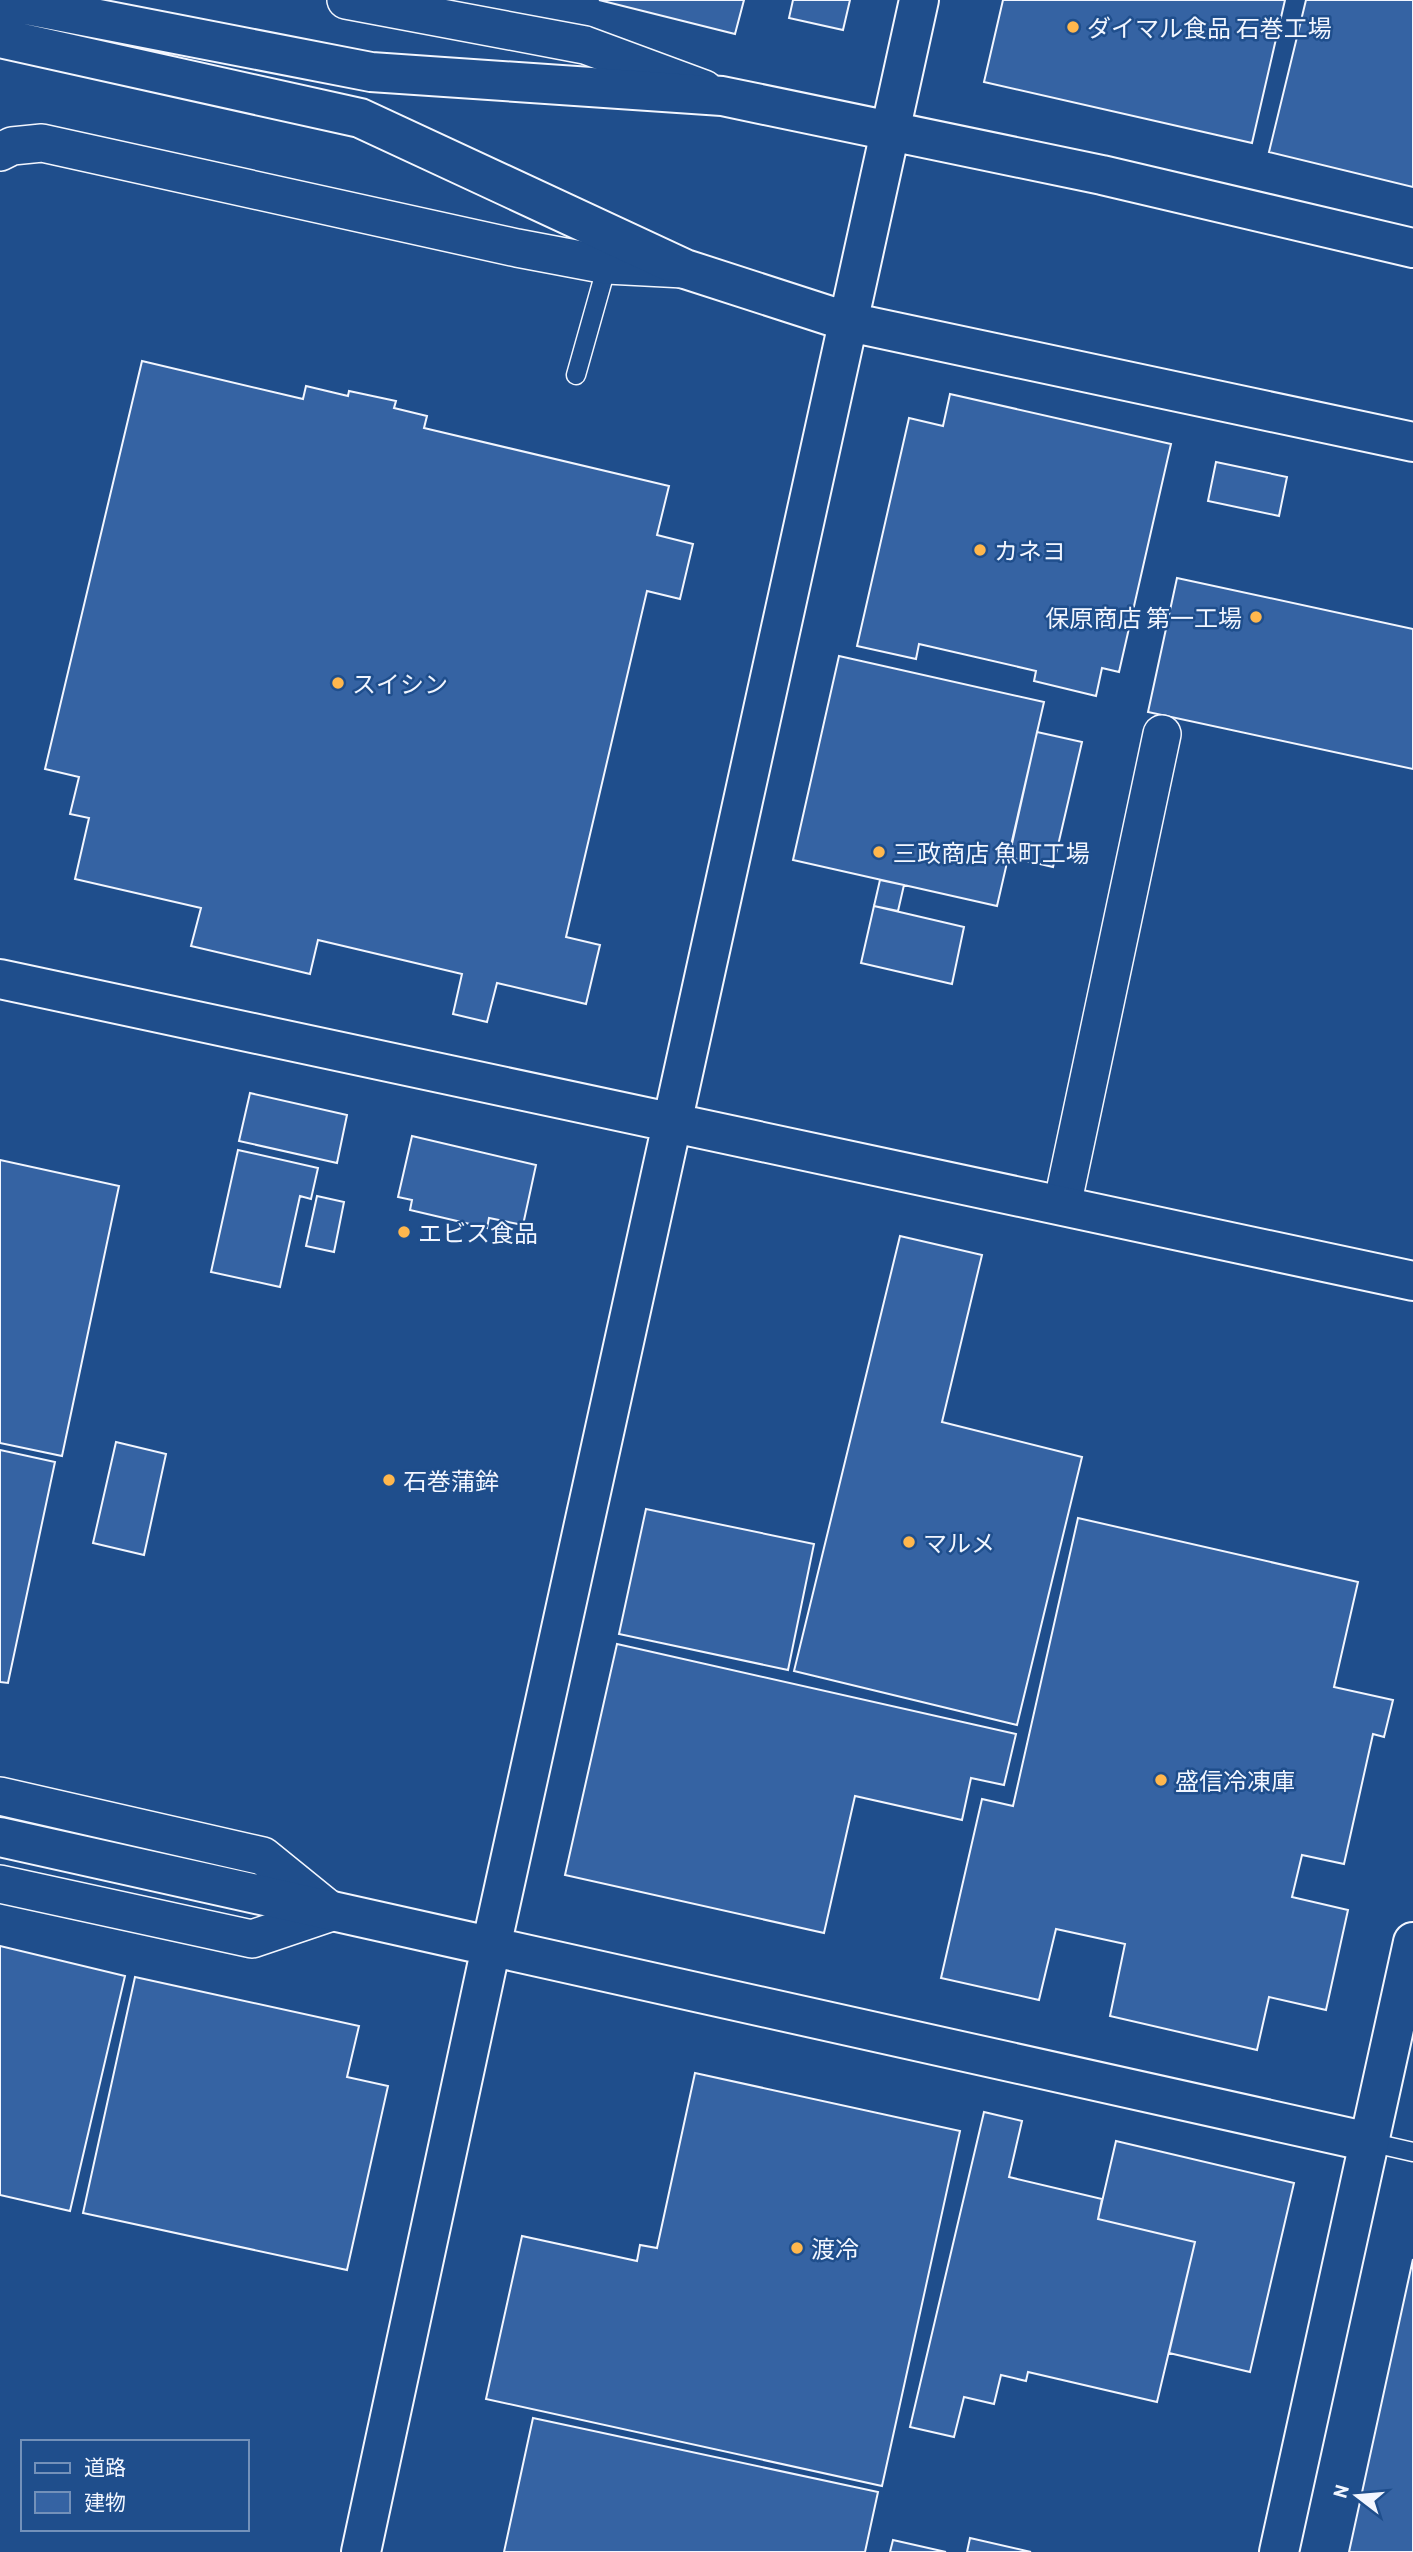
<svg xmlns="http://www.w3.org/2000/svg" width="1413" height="2552" font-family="Barlow,'Noto Sans JP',sans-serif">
<rect width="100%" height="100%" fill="#1f4e8c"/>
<path fill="#3563a3" stroke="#f2f6ff" stroke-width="2" d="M599 0H744L735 34Z
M793 0H850L843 30 789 18Z
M1003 0H1285L1252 143 984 82Z
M1306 0H1413V187L1269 152Z
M142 361 303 399 306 386 348 396 349 391 396 401 394 408 427 416 424 428 669 486 657 535 693 544 680 599 647 591 566 937 600 945 586 1004 497 983 487 1022 453 1014 462 974 318 940 310 974 191 946 201 908 75 879 89 818 70 814 79 777 45 769Z
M950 394 1171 444 1119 672 1102 668 1096 696 1034 681 1036 671 919 644 916 659 857 646 909 418 943 426Z
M1216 462 1287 477 1279 516 1208 501Z
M1177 578 1413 629V769L1148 712Z
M839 656 1044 702 997 906 793 860Z
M1037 732 1082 742 1053 867 1009 857Z
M880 880 904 885 898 911 874 906Z
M874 906 964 927 952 984 861 963Z
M250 1093 347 1115 337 1163 239 1141Z
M412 1136 536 1165 523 1225 489 1218 487 1228 410 1210 412 1200 398 1197Z
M238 1150 318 1168 311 1199 300 1196 280 1287 211 1272Z
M0 1160 119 1186 62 1456 0 1443Z
M317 1196 344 1202 334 1252 306 1246Z
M900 1236 982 1255 942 1422 1082 1457 1017 1725 794 1671Z
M116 1442 166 1454 144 1555 93 1543Z
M0 1450 55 1462 8 1683 0 1682Z
M646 1509 814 1544 788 1670 619 1634Z
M1078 1518 1358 1582 1334 1687 1393 1700 1384 1737 1373 1734 1344 1864 1302 1855 1292 1897 1348 1910 1326 2010 1269 1997 1257 2050 1110 2016 1125 1944 1056 1929 1039 2000 941 1978 982 1799 1013 1806Z
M617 1644 1016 1734 1004 1785 971 1778 962 1820 855 1796 824 1933 565 1875Z
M0 1946 125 1976 70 2211 0 2195Z
M135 1977 359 2026 347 2077 388 2086 347 2270 83 2213Z
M695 2073 960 2131 882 2486 486 2399 522 2236 637 2261 640 2245 657 2248Z
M984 2112 1022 2121 1009 2177 1102 2199 1098 2219 1195 2242 1157 2402 1028 2372 1026 2381 1001 2375 994 2404 964 2397 954 2437 910 2427Z
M1116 2141 1294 2183 1250 2372 1169 2353 1195 2242 1098 2219Z
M1413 2259V2552H1349Z
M533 2418 878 2492 865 2552H504Z
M970 2538 1031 2552H967Z
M893 2540 946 2552H890Z"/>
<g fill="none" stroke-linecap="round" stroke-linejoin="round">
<defs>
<path id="service" d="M576 375 607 265
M1369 2142 1413 2152"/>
<path id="minor" d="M346 0 585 45 704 89
M0 152 12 146 42 143 517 248 607 265 684 269
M1062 1206 1162 734
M0 1796 263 1856 332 1912
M0 1884 252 1939 332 1912"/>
<path id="tertiary" d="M1 0 371 72 722 96 1102 175 1413 248
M0 38 360 118 685 269 849 322 1413 442
M0 979 1413 1281
M0 1837 1369 2142
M361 2552 491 1947 919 0
M1279 2552 1413 1942"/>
</defs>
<use href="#service" stroke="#f2f6ff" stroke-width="21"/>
<use href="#minor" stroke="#f2f6ff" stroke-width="40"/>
<use href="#tertiary" stroke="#f2f6ff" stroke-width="42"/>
<use href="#service" stroke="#1f4e8c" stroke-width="18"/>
<use href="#minor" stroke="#1f4e8c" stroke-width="37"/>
<use href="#tertiary" stroke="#1f4e8c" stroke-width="38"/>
</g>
<g fill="#ffb74d" stroke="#1f4e8c" stroke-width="2.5">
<circle cx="1073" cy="27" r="7"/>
<circle cx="980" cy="550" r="7"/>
<circle cx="1256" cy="617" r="7"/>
<circle cx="338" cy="683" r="7"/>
<circle cx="879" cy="852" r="7"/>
<circle cx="404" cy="1232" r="7"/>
<circle cx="389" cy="1480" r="7"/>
<circle cx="909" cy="1542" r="7"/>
<circle cx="1161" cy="1780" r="7"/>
<circle cx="797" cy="2248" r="7"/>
</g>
<g text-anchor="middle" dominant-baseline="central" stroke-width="5" stroke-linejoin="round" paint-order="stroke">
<g font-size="24" fill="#f2f6ff" stroke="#1f4e8c" text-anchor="start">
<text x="1087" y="27">ダイマル食品 石巻工場</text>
<text x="994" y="550">カネヨ</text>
<text x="1242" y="617" text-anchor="end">保原商店 第一工場</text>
<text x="352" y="683">スイシン</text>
<text x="893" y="852">三政商店 魚町工場</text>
<text x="418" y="1232">エビス食品</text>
<text x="403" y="1480">石巻蒲鉾</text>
<text x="923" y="1542">マルメ</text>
<text x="1175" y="1780">盛信冷凍庫</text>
<text x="811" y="2248">渡冷</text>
</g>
</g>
<rect x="21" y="2440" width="228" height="91" fill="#1f4e8c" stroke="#7391ba" stroke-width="2"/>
<rect x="35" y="2463" width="35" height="10" fill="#1f4e8c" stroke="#7391ba" stroke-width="2"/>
<text x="84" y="2475" font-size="21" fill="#f2f6ff">道路</text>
<rect x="35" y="2492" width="35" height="21" fill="#3563a3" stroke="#7391ba" stroke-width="2"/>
<text x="84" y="2510" font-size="21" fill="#f2f6ff">建物</text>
<g transform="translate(1357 2496) rotate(286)" stroke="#1f4e8c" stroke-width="5" paint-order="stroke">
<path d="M0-5L12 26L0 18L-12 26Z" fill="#f2f6ff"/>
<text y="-10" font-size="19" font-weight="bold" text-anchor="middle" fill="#f2f6ff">N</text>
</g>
</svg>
